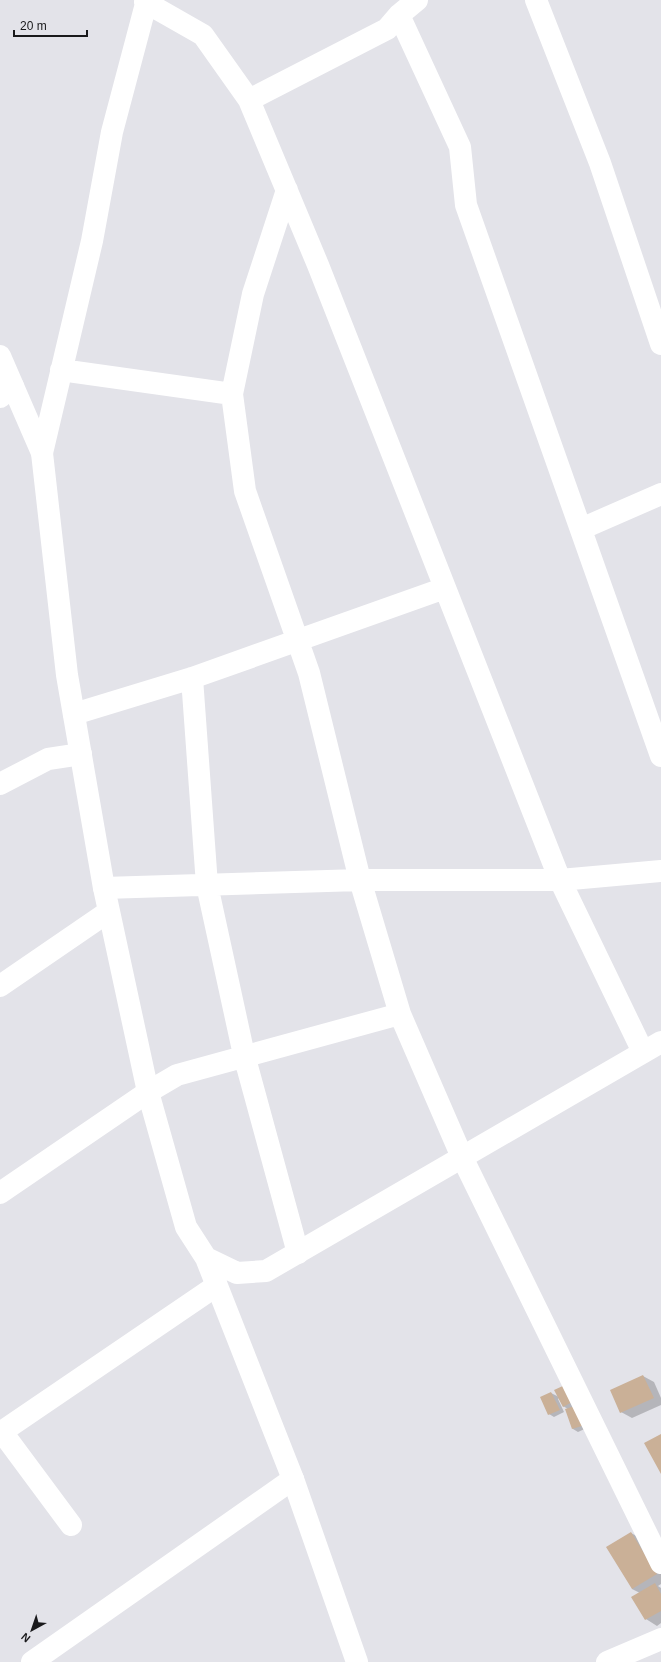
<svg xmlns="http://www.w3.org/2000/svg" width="661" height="1662" font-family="Arial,sans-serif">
<rect width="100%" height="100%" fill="#e3e3e9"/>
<path fill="#0003" d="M643 1376 654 1382 661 1398V1405L632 1418 621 1412Z
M565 1386 589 1427 578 1432 573 1429 566 1410 568 1409 563 1406 559 1398 558 1399 564 1412 554 1417 549 1414 551 1393 559 1397Z
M631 1533 642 1539 661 1571V1584L658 1586 661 1588V1623L657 1626 646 1619 633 1597 640 1593 632 1589Z"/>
<path fill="#cab097" d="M643 1375 654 1398 620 1413 610 1390Z
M565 1385 574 1401 563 1407 554 1390Z
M551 1392 560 1410 548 1415 540 1397Z
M578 1405 585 1425 572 1429 565 1409Z
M661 1434V1474L644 1443Z
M631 1532 657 1574 632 1589 606 1547Z
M655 1583 661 1594V1611L645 1620 631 1597Z"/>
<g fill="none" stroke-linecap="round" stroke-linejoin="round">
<path stroke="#fff" stroke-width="22" d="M536 0 600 163 661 344
M145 2 203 35 249 100 318 265 560 880 643 1052
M399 15 460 147 466 205 661 756
M249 100 387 29 399 15 417 0
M287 190 253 294 232 394 245 491 309 673 360 880 400 1014 462 1157 661 1563
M61 370 232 394
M0 397 13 386
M42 453 92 241 112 132 147 0
M581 529 661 494
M192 678 207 885 244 1055 298 1253
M74 714 192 678 445 588
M0 784 48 759 81 754
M104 888 360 880H560L661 871
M0 986 108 912
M0 1193 148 1092 177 1075 400 1014
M2 1432 71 1525
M0 1433 216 1286
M32 1662 293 1479
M607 1662 661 1639"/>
<path stroke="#fff" stroke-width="22" d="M0 356 42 453 67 675 104 888 148 1092 186 1227 206 1258 237 1273 266 1271 661 1042
M206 1258 293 1479 357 1662"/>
</g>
<g transform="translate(32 1630) rotate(220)" stroke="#e3e3e9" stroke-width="3" paint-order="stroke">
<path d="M0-3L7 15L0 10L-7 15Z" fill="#19191b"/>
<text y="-6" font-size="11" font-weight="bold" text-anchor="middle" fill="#19191b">N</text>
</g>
<path d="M14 30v6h73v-6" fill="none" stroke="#19191b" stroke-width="2"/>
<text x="20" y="30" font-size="12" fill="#19191b" stroke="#e3e3e9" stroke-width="3" paint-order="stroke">20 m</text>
</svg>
